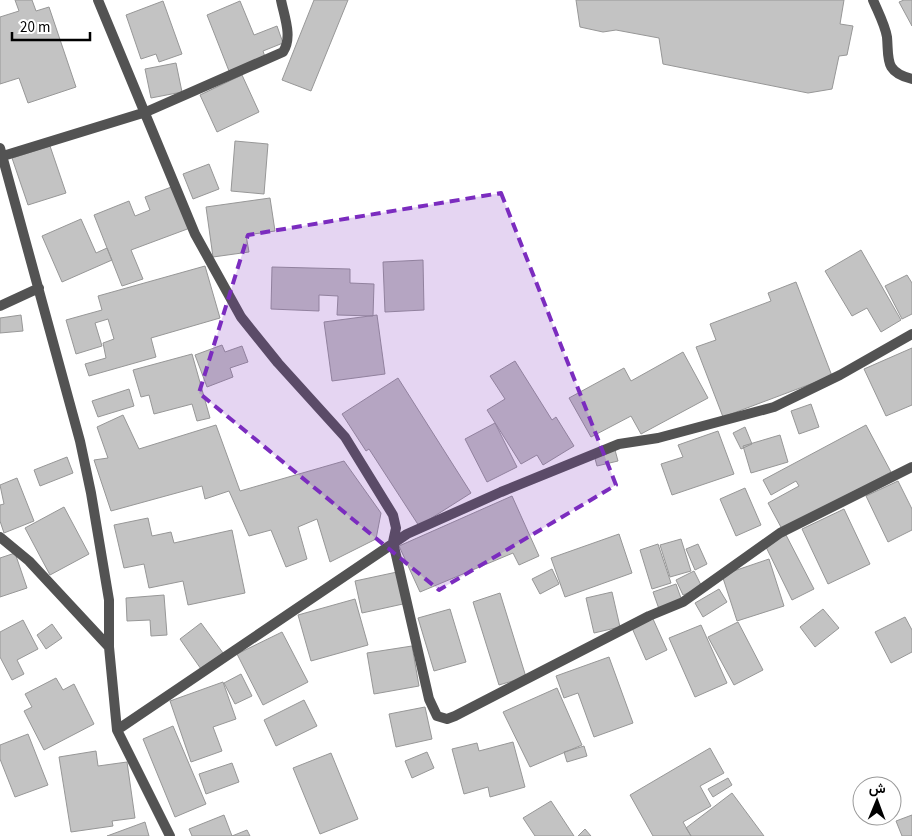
<svg xmlns="http://www.w3.org/2000/svg" width="912" height="836" font-family="'Source Sans 3',Vazirmatn,sans-serif">
<rect width="100%" height="100%" fill="#fff"/>
<path fill="#c3c3c3" stroke="#979797" d="M15 0H32L36 11 49 7 76 87 28 103 19 78 0 84V17L19 11Z
M314 0H348L311 91 282 80Z
M576 0H844L840 24 853 26 847 55 839 56 832 89 808 93 663 64 659 38 616 30 603 32 580 27Z
M904 0H912V26L899 2Z
M163 1 182 54 159 62 156 54 141 59 126 15Z
M240 1 254 35 277 26 283 43 263 51 265 57 229 71 207 15Z
M176 63 182 92 151 98 145 69Z
M242 75 259 112 217 132 200 95Z
M235 141 268 144 264 194 231 191Z
M50 146 66 193 28 205 12 158Z
M209 164 219 189 193 199 183 174Z
M174 186 190 228 131 250 143 279 122 286 94 215 129 201 135 216 150 210 145 197Z
M270 198 275 231 246 235 249 252 213 257 206 207Z
M81 219 96 253 107 248 112 260 62 282 42 236Z
M861 250 901 320 881 332 867 308 852 316 825 271Z
M423 260 424 310 385 312 383 262Z
M205 266 220 318 151 338 156 357 89 376 85 364 106 358 103 343 114 339 108 319 95 323 102 346 76 354 66 320 102 310 98 296Z
M272 267 350 269V283L374 284 373 316 337 315 338 296 319 295V311L271 309Z
M907 275 912 283V314L902 319 885 286Z
M796 282 832 376 723 417 696 347 716 340 710 324 771 301 768 293Z
M21 315 23 331 0 333V318Z
M377 315 385 374 332 381 324 322Z
M222 345 225 352 242 346 248 362 230 368 233 377 207 387 195 355Z
M912 348V405L886 416 864 369Z
M683 352 708 398 641 434 631 416 591 437 569 398 624 368 631 381Z
M192 354 210 418 197 421 192 404 154 414 149 395 141 397 133 370Z
M515 361 552 420 556 417 574 446 543 465 537 455 521 464 487 410 505 399 490 376Z
M398 378 471 493 419 526 369 449 366 451 342 414Z
M129 389 134 406 98 417 92 401Z
M811 404 819 427 799 434 791 411Z
M123 415 139 449 216 425 240 491 344 461 381 513 376 539 330 562 317 519 298 527 307 559 286 567 271 530 249 536 229 491 205 499 202 486 111 511 94 460 108 458 97 427Z
M495 423 517 467 487 482 465 439Z
M866 425 891 472 782 529 768 503 799 486 796 481 771 495 763 480Z
M745 427 752 444 741 449 733 433Z
M718 431 734 474 672 495 661 464 683 457 678 445Z
M780 435 788 462 751 473 743 446Z
M615 450 618 461 597 466 594 455Z
M67 457 73 473 40 486 34 470Z
M17 478 34 521 4 533 0 521V505L4 504 0 485Z
M898 481 912 509V530L888 542 866 496Z
M745 488 761 525 736 536 720 499Z
M512 496 539 556 519 565 513 553 420 592 399 546Z
M64 507 89 554 50 575 25 528Z
M844 509 870 564 828 584 802 529Z
M148 518 152 536 171 532 174 543 232 530 245 593 188 605 183 581 149 588 144 564 124 568 114 525Z
M619 534 632 573 565 597 551 558Z
M786 535 814 589 792 600 765 545Z
M681 539 691 571 670 577 660 545Z
M658 544 671 583 652 589 640 550Z
M698 544 707 564 695 570 686 549Z
M15 553 27 588 0 597V558Z
M769 559 784 606 737 621 722 575Z
M552 569 559 584 540 594 532 579Z
M694 571 702 587 683 595 676 580Z
M397 572 403 604 362 613 355 581Z
M676 584 682 601 659 609 653 592Z
M719 589 727 602 703 617 695 603Z
M612 592 620 627 594 633 586 598Z
M500 593 526 677 499 685 473 602Z
M164 595 167 635 151 636 150 620 127 621 126 598Z
M355 599 368 645 311 661 298 615Z
M450 609 466 662 434 671 418 618Z
M823 609 839 628 815 647 800 627Z
M905 617 912 630V652L891 663 875 632Z
M653 619 667 650 646 660 632 628Z
M23 620 38 649 17 660 24 674 12 680 0 657V632Z
M738 622 763 670 734 685 708 637Z
M201 623 223 653 201 669 180 639Z
M52 624 62 638 46 649 37 635Z
M701 625 727 683 695 697 669 638Z
M282 632 308 682 263 705 237 654Z
M412 646 419 686 374 694 367 653Z
M609 657 633 723 594 737 578 693 564 698 556 676Z
M241 674 252 696 235 704 224 683Z
M56 678 63 690 74 684 94 724 44 750 24 711 32 707 25 694Z
M223 682 236 719 213 727 222 751 191 762 170 701Z
M557 688 582 745 530 767 503 712Z
M304 700 317 726 276 746 264 720Z
M425 707 432 739 396 747 389 714Z
M173 726 206 804 175 817 143 739Z
M28 734 48 785 15 797 0 759V745Z
M513 742 525 787 490 797 488 787 464 794 452 749 477 743 479 751Z
M584 746 587 756 567 762 564 752Z
M710 748 724 773 700 786 711 806 683 822 691 836H653L630 795Z
M96 751 98 766 127 762 135 818 112 821 113 826 71 832 59 757Z
M427 752 434 768 412 778 405 761Z
M331 753 358 819 320 834 293 768Z
M232 763 239 782 206 794 199 774Z
M728 778 732 785 713 797 708 789Z
M732 793 764 836H691L686 828Z
M551 801 574 836H535L523 818Z
M224 815 232 836 247 830 250 836H192L189 829Z
M912 815V836H902L896 821Z
M145 822 149 836H107Z
M585 829 591 836H578Z"/>
<g fill="none" stroke-linecap="round" stroke-linejoin="round">
<path stroke="#535353" stroke-width="10" d="M98 0 195 234 241 317 278 363 345 437 393 515 396 528 393 542 429 699 437 716 447 719 455 716 649 616 683 602 780 533 912 467
M873 0C878 12 885 25 887 37 889 59 884 72 912 79
M0 148 80 441 91 493 109 600V647L117 730 170 836
M3 156 146 112 283 52C293 37 284 16 281 0
M0 306 39 288
M0 537 29 561 109 647
M117 730 407 534 501 492 619 444 658 438 774 407 840 375 912 334"/>
</g>
<path fill="#7b2cbf" fill-opacity="0.2" stroke="#7b2cbf" stroke-width="4" stroke-dasharray="10 6" stroke-linejoin="round" d="M501 193 616 485 439 590 199 393 248 235Z"/>
<g transform="translate(877 801) rotate(1)"><circle r="24" fill="#ffffff" stroke="#999999"/>
<path d="M0-4L9 19L0 12L-9 19Z" fill="#000000"/>
<text y="-8" font-size="14" font-weight="bold" text-anchor="middle" fill="#000000">ش</text>
</g>
<path d="M12 32v8h78v-8" fill="none" stroke="#000000" stroke-width="2.5"/>
<text x="20" y="32" font-size="15" fill="#000000" stroke="#ffffff" stroke-width="4" paint-order="stroke">20 m</text>
</svg>
